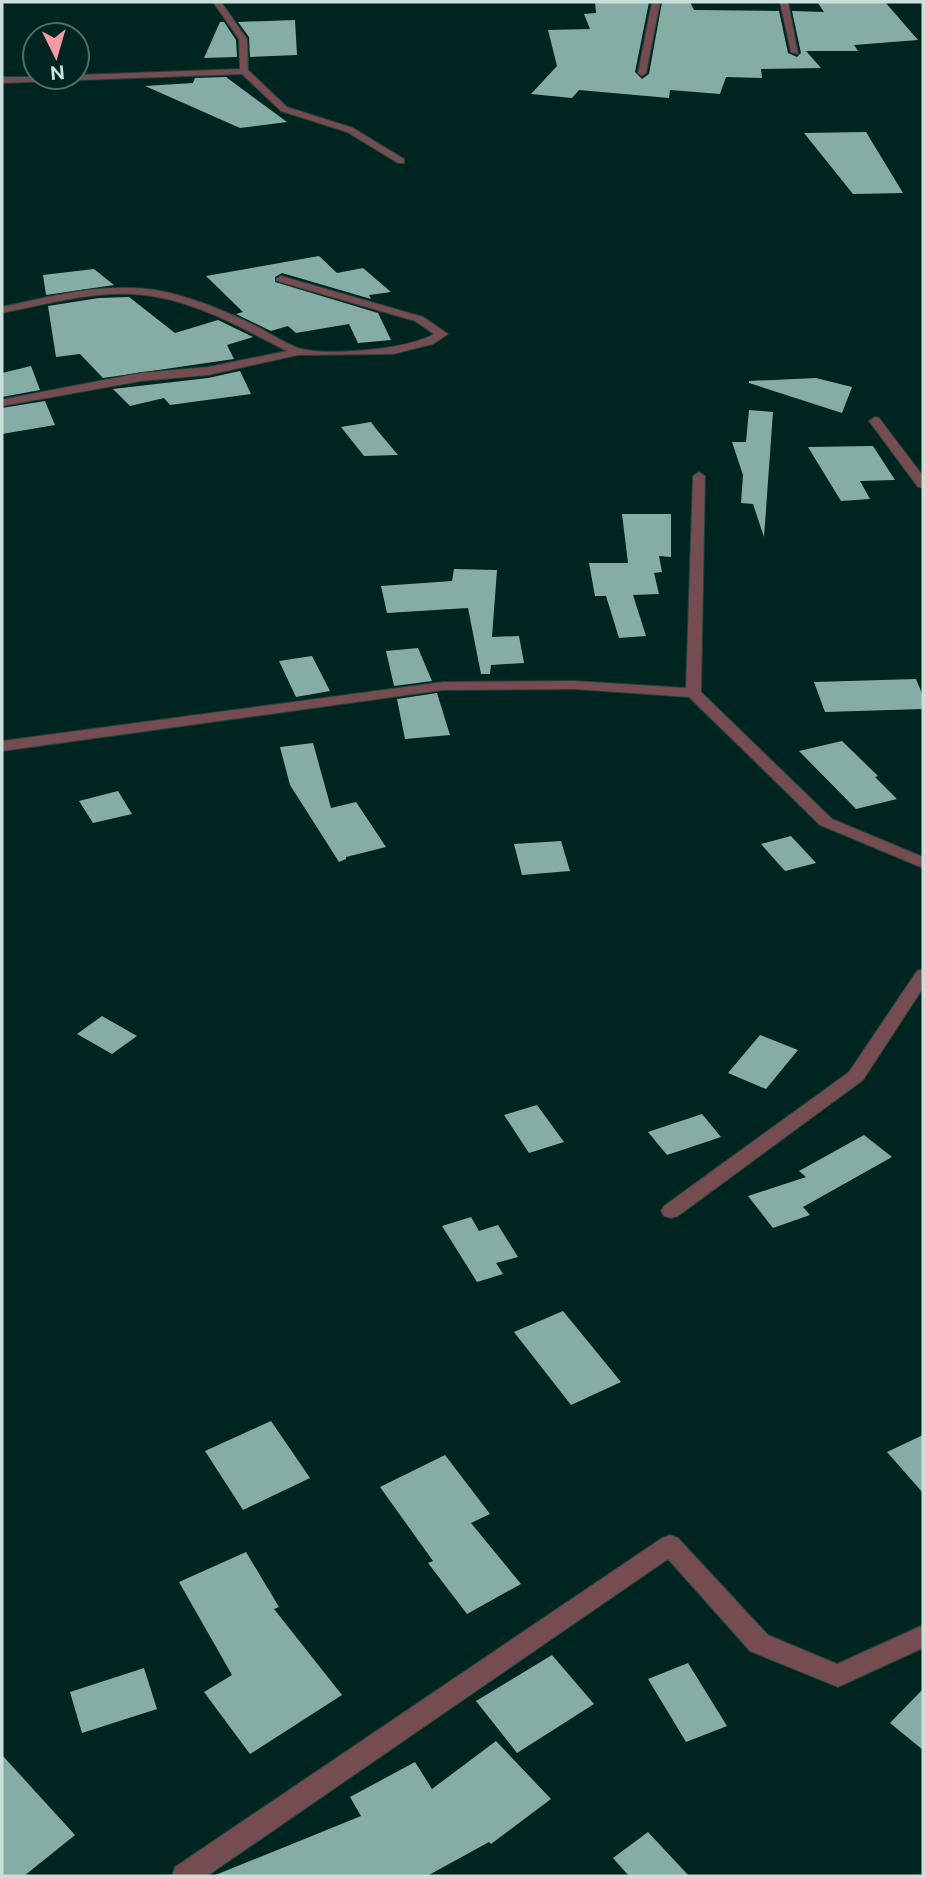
<svg xmlns="http://www.w3.org/2000/svg" width="925" height="1878" font-family="'Public Sans',sans-serif">
<rect width="100%" height="100%" fill="#002520"/>
<path fill="#86ada5" d="M595 2H649L635 72 642 79 649 74 662 2H690L694 10 779 11 788 53 797 57 801 53 792 11 824 12 818 3 885 2 918 40 854 45 858 51H806L821 68 761 69 762 78 726 77 720 94 670 90 669 98 579 90 572 98 531 94 557 66 548 30 590 29 584 14 596 13Z
M295 20 297 55 250 57 249 37 238 22Z
M220 22H224L236 40 237 57 204 58Z
M226 77 287 122 240 128 145 86 193 83 195 78Z
M866 132 903 193 853 194 804 133Z
M319 256 337 273 363 268 391 292 369 295 371 299 282 273 275 277V282L378 313 391 340 358 343 349 324 296 333 288 326 271 331 236 314 243 312 206 276Z
M94 269 114 285 46 295 43 275Z
M129 297 175 333 218 320 253 337 227 345 234 359 103 378 80 354 56 357 48 306 99 298Z
M31 366 40 390 2 397V373Z
M240 371 251 394 170 405 164 398 130 406 113 389 208 378Z
M816 378 852 387 842 413 749 383V381Z
M45 401 55 425 2 434V408Z
M749 410 773 412 764 537 753 504 741 503 743 475 732 442H746Z
M371 422 377 430 398 455 364 456 341 427Z
M873 446 895 480 860 481 870 499 841 501 808 447Z
M622 514H671V557L659 556 662 572 654 573 659 594 633 595 646 636 619 638 606 596H595L589 563H628Z
M454 569 497 570 492 637 519 636 524 663 491 665 490 674H481L468 608 387 613 381 586 452 581Z
M418 648 432 681 394 686 386 651Z
M312 656 330 691 296 697 279 661Z
M916 679 923 696V709L825 712 814 682Z
M437 693 450 735 405 739 397 699Z
M842 741 878 776 875 777 897 799 856 809 799 751Z
M313 743 331 808 356 802 386 847 346 857V859L339 862 290 785 280 747Z
M118 791 132 814 93 823 79 801Z
M791 836 816 863 785 871 761 844Z
M561 841 570 871 522 875 514 844Z
M102 1016 137 1036 112 1054 77 1034Z
M760 1035 798 1050 766 1089 728 1073Z
M537 1105 564 1142 529 1153 504 1115Z
M702 1114 721 1137 667 1155 648 1132Z
M864 1135 892 1157 803 1207 810 1215 773 1228 748 1196 806 1177 799 1171Z
M471 1217 479 1231 498 1225 518 1257 496 1263 503 1274 477 1282 442 1226Z
M563 1311 621 1382 571 1405 514 1332Z
M271 1421 310 1478 243 1510 205 1451Z
M923 1435V1493L887 1452Z
M445 1455 490 1514 471 1523 521 1584 467 1614 428 1563 433 1561 380 1487Z
M246 1552 279 1607 274 1609 342 1695 250 1754 204 1692 232 1675 179 1582Z
M552 1655 594 1704 517 1753 476 1701Z
M688 1663 727 1726 686 1742 648 1679Z
M144 1668 157 1709 82 1733 70 1692Z
M923 1689V1750L890 1723Z
M496 1741 551 1799 491 1844 489 1842 427 1876H213L361 1816 350 1797 415 1762 432 1789Z
M2 1755 75 1835 24 1876H2Z
M648 1832 689 1876H629L613 1858Z"/>
<g fill="none" stroke-linecap="round" stroke-linejoin="round">
<defs>
<path id="minor" d="M213 2H221L247 39 248 70 287 107 353 128 404 159V163H398L347 132 281 111 242 74 2 83V77H77V75L240 69 239 39Z
M652 2H660L646 73 642 76 638 73Z
M780 2H788L798 54 791 52Z
M281 276 423 317 448 334 433 344 393 354 298 355 208 375 141 381 2 406V400L5 399 141 373 208 367 287 351C245 330 203 305 157 297 105 287 53 303 2 313V307C52 296 104 282 155 290 192 296 227 312 260 328 272 335 285 343 298 348 325 357 410 349 434 334L415 321 277 281 276 279Z
M875 417 879 418 923 476V488L918 487 869 421Z
M699 472 705 476 701 692 832 819 923 857V868L820 825 689 697 574 689 443 690 2 751V741L443 682 574 681 686 688 693 476Z
M923 969V988L863 1080 678 1216 671 1218 664 1216 661 1211 664 1206 849 1072 917 971Z
M670 1535 678 1538 768 1635 837 1664 923 1625V1648L838 1687 750 1651 668 1559 207 1876H172L175 1867 662 1538Z"/>
</defs>
<use href="#minor" stroke="#20433e" stroke-width="2"/>
<use href="#minor" fill="#754c4f" fill-rule="evenodd"/>
</g>
<rect width="925" height="1878" fill="none" stroke="#cadeda" stroke-width="7"/>
<g transform="translate(56 56) rotate(175)"><circle r="33" fill="#002520" stroke="#516f6a" stroke-width="2"/>
<path d="M0-5L12 26L0 18L-12 26Z" fill="#f49aa2"/>
<text y="-10" font-size="19" font-weight="bold" text-anchor="middle" fill="#cadeda">N</text>
</g>
</svg>
